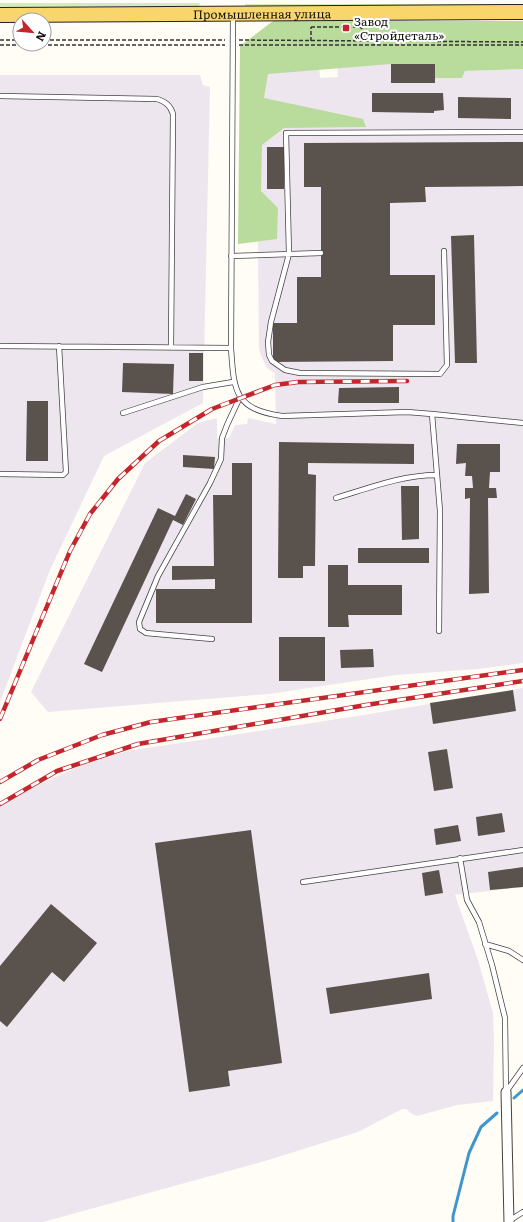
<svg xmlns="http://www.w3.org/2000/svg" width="523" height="1222" font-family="Literata,serif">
<rect width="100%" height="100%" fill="#fffdf5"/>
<path fill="#eee6ef" d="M319 63 320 78 338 77 337 63 435 64V78H462L465 71 523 69V663L479 669 396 675 269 694 48 712 31 692 145 463 198 423 217 418V438H229L235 425 247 424 248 418 276 424 275 373 267 368 264 362 260 353 259 346 256 65Z
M0 75H200L203 85 210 87 203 403 104 456 50 570 0 702Z
M523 688V887L455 895 478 960 493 1013 494 1040 493 1101 457 1105 417 1116 412 1114 406 1109H402L358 1132 265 1161 43 1222H0V805L40 784 83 765 127 751 364 715Z"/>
<path fill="#d5ebbd" d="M200 3 199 6 0 7V3Z
M245 4H523V7L245 8Z"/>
<path fill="#b9dc9c" d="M273 21H523V69L465 71 462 78H435V64H391L268 74 264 98 363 119 366 127 284 128 262 145 261 191 278 208 277 239 238 244 240 46Z"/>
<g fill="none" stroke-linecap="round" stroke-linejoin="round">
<path stroke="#3f96cf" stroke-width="3" d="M514 1098 523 1090
M453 1222V1216L469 1153 481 1127 497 1113"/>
</g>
<path fill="#5a524d" d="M391 64H435V83H391Z
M372 93H443L444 110 434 111V113L372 112Z
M458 97 511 98V119L458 118Z
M523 142V186L425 187 426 202 390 203V275H435V325H393V361L273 362V323H297V277H321V187H304V143Z
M267 147H284V189H267Z
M474 235 477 363H455L451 236Z
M189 353H203V381H189Z
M123 363 174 364 173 394 122 392Z
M399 387V403H338L339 388Z
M27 401H48V461H26Z
M279 442 414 444V464L308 463V474L316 475 315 566H303V578H278Z
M457 444H500V472H490L489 488H496L497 498H488L489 593 469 594 470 498 465 499V488H473L472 476H465L466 463 456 464Z
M183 455 215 457 214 469 183 467Z
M232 463H252V623H156V589H215V579L172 580V566H214L213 495H232Z
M401 486H419V539L402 540Z
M186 494 196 499 183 525 173 520 102 672 84 664 158 508 175 516Z
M358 548H429V563H358Z
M328 565H348V585H402V615H348L349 627H328Z
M279 637H325V681H279Z
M373 649 374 667 341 668 340 650Z
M513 690 516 711 433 724 430 703Z
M447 749 453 788 434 791 428 752Z
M502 813 505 832 478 836 476 817Z
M458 825 461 841 436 845 434 829Z
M251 830 282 1063 228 1071 230 1086 189 1092 155 843Z
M523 867V887L490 890 488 872Z
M439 870 443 893 425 896 422 873Z
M51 904 97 943 64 982 52 972 7 1027 0 1021V966Z
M429 973 432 999 330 1014 326 988Z"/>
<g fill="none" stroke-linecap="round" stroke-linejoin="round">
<defs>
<path id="lane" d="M233 15 231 348C234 391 234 409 282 416L407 412 432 414 440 511 439 631
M0 96 157 99C166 102 170 105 173 114L171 347
M444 251 447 365 440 374 300 373 285 370 272 361 269 355 268 342 271 322 289 254 286 133 523 132
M231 256 321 253
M0 346 231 348
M123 413 203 387 233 382
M432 414 523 423
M0 474 63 475 66 472 59 346
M336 498C369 488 402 475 437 475
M212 639 146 633 140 629 139 622 158 576 210 483 221 459 222 438 227 425 240 397
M460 858 467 900 479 922 492 965 505 1018 506 1092
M303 882 523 850
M485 944 509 951 523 960
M506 1092 523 1068
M509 1221 523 1212"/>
<path id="street" d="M506 1092 509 1222"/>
<g id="primary">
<path id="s1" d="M0 15 523 12"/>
</g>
</defs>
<use href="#lane" stroke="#444" stroke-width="6"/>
<use href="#street" stroke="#444" stroke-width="11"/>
<use href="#primary" stroke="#222" stroke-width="16"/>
<path stroke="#333" stroke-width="1.5" stroke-dasharray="4 2" stroke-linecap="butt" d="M311 27H360L375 41 374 45
M0 40H20
M44 40H225
M239 40 523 42
M311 41V27
M0 45H225
M239 45H523"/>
<use href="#lane" stroke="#fff" stroke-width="4.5"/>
<use href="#street" stroke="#fff" stroke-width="9"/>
<use href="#primary" stroke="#f9d66b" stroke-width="14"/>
<defs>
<path id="rail" d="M0 719 70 551 90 514 118 479 159 441 212 409 275 385 298 382 407 381
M0 782 38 760 102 735 151 722 523 670
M0 804 57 771 138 744 366 705 523 681"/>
</defs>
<use href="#rail" stroke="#c4262e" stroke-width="4.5"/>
<use href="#rail" stroke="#fff" stroke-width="3" stroke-dasharray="9" stroke-linecap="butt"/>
</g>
<rect fill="#c4262e" stroke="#fff" stroke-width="1.5" x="342" y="24" width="8" height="8" rx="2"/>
<g text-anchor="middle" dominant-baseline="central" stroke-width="4" stroke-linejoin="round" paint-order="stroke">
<g font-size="12" fill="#111" stroke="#fff">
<text stroke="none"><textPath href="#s1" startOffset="262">Промышленная улица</textPath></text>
</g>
<g font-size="12" fill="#111" stroke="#fff" text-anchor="start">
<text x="354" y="21">Завод<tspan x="354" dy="14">«Стройдеталь»</tspan></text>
</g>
</g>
<g transform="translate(32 32) rotate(117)"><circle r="19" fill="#ffffff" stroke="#a0a0a0"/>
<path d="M0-3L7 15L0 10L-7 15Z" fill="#c4262e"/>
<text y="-6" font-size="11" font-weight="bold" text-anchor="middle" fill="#111111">N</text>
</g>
</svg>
